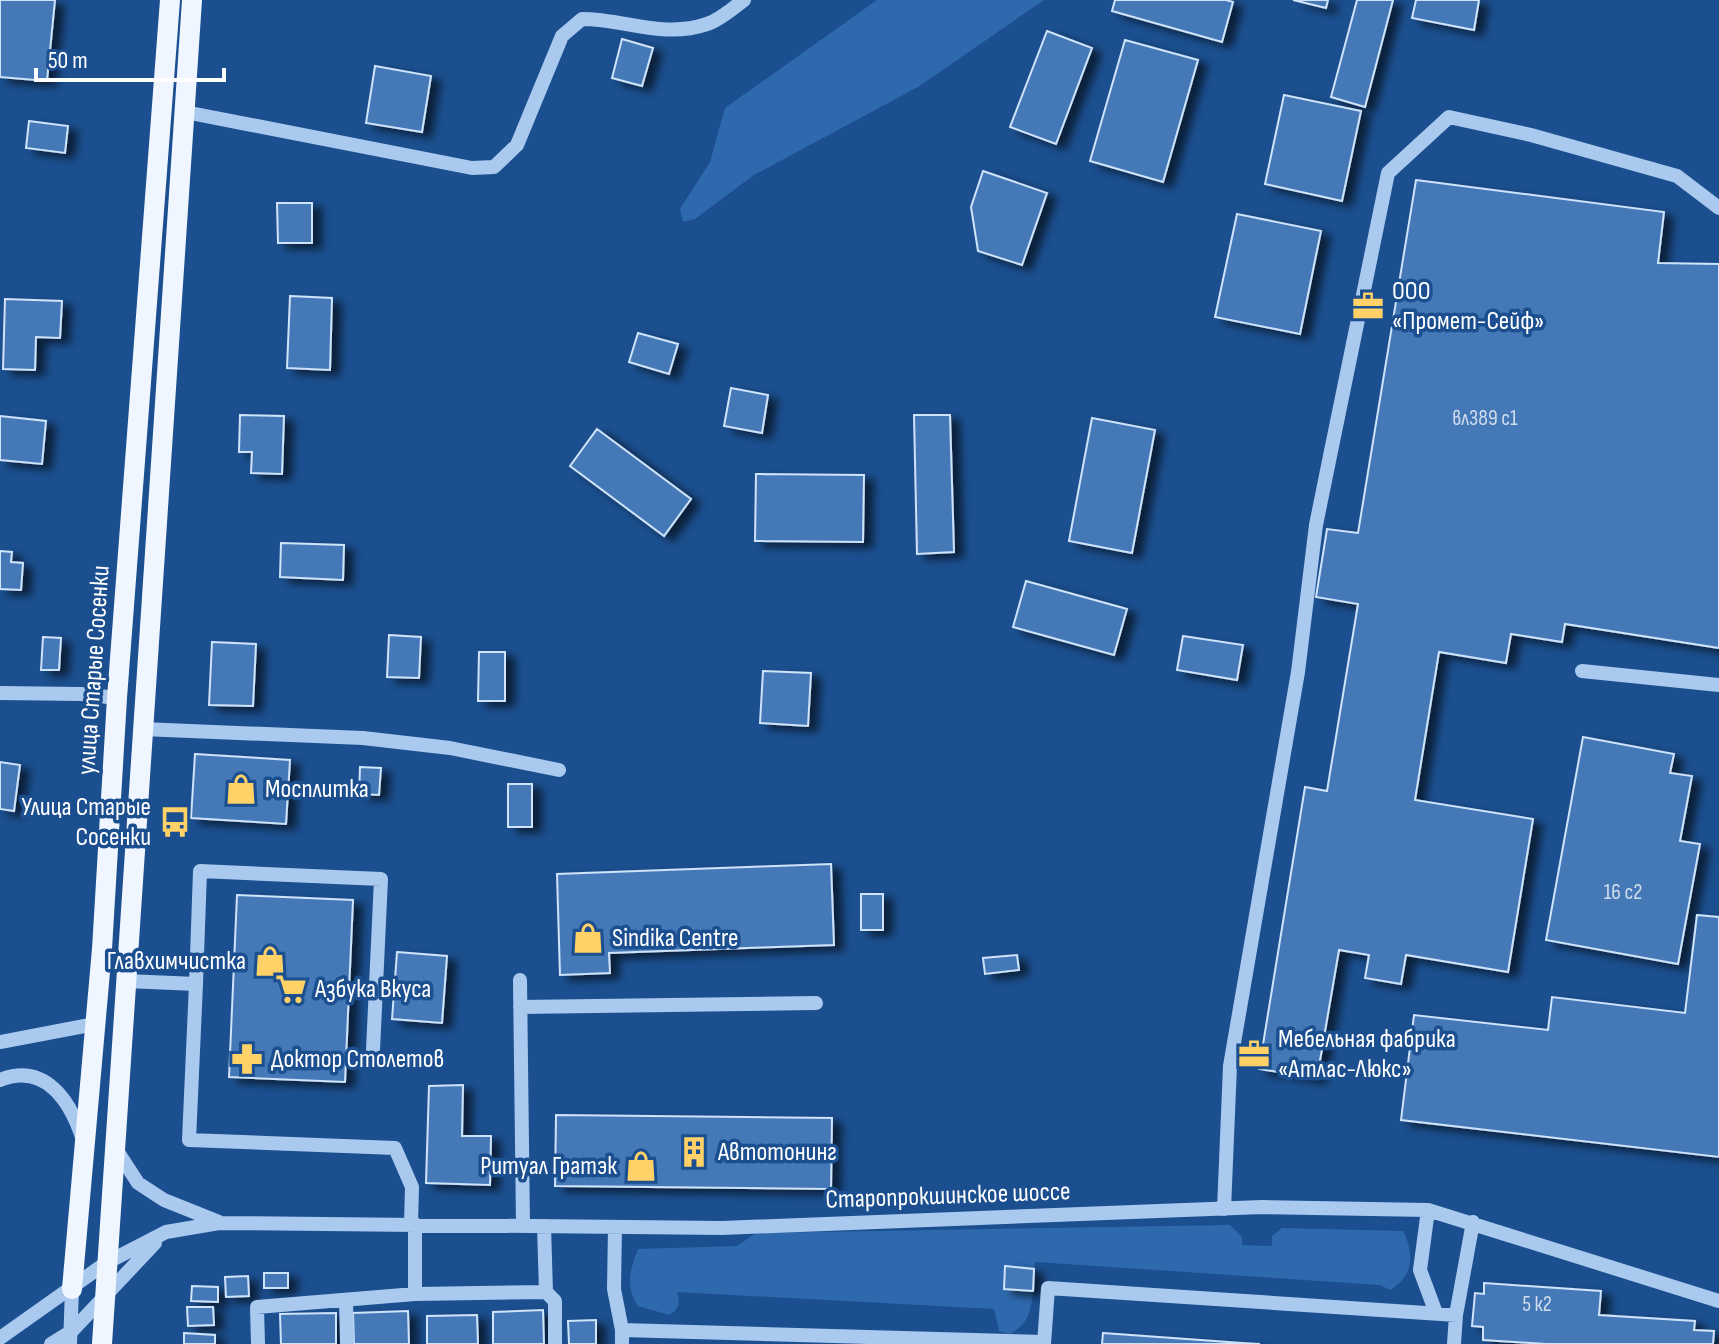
<svg xmlns="http://www.w3.org/2000/svg" width="1719" height="1344" font-family="'Sofia Sans Condensed',sans-serif">
<defs>
<filter id="shadow"><feDropShadow dx="9" dy="5" stdDeviation="4" flood-color="#0009"/></filter>
</defs>
<rect width="100%" height="100%" fill="#1b4f8f"/>
<path fill="#2e69ad" d="M877 0H1044L918 87 754 175 695 219 683 222 680 209 710 162 725 108Z
M1230 1225 1242 1237V1245L1272 1246V1236L1282 1228 1403 1231C1415 1253 1413 1277 1390 1290L1380 1285 1035 1262 1034 1269 1006 1266 1004 1288 1033 1291C1031 1311 1029 1323 1010 1334L999 1331 994 1309 677 1292C680 1301 680 1310 669 1315L638 1306C625 1286 630 1270 638 1249L737 1246 756 1233Z"/>
<path fill="#4478b7" stroke="#cfe3fa" stroke-width="2" filter="url(#shadow)" d="M0 0H55L47 81 0 77Z
M1115 0H1226L1233 2 1222 42 1112 11Z
M1293 0H1328L1326 8Z
M1357 0H1393L1365 107 1331 97Z
M1416 0H1479L1474 30 1412 18Z
M1047 31 1092 48 1056 144 1010 127Z
M622 39 653 48 642 86 612 78Z
M1125 40 1198 60 1163 182 1090 161Z
M375 66 431 76 422 132 366 123Z
M1284 95 1361 111 1342 201 1265 184Z
M29 121 68 126 65 153 26 148Z
M983 171 1047 193 1022 265 978 251 971 207Z
M1416 180 1664 212 1658 263 1719 264V648L1565 624 1562 642 1511 634 1506 663 1439 652 1415 800 1533 819 1508 972 1406 955 1401 984 1365 978 1369 955 1339 950 1317 1078 1259 1069 1305 787 1327 791 1358 604 1316 597 1327 529 1358 533Z
M277 203H312V243H278Z
M1237 214 1321 231 1300 334 1215 317Z
M290 296 332 298 330 370 287 368Z
M5 299 62 301 60 338 36 337 35 370 3 369Z
M638 333 678 344 669 374 629 362Z
M731 388 768 395 762 433 724 426Z
M240 415 284 416 282 474 251 473 252 452H239Z
M914 415H950L954 552 917 554Z
M0 416 46 421 42 464 0 460Z
M1092 418 1155 430 1132 553 1069 541Z
M597 429 691 499 664 536 570 466Z
M756 474 864 475 863 542 755 541Z
M281 543 344 545 343 580 280 577Z
M0 551 12 552 11 562 23 563 21 590 0 589Z
M1026 581 1127 609 1114 655 1013 627Z
M389 635 421 637 419 678 387 677Z
M1183 636 1243 645 1237 680 1177 670Z
M43 637 61 638 59 670H41Z
M212 642 256 644 253 706 209 705Z
M479 652H505V701H478Z
M763 671 811 673 808 726 760 723Z
M1583 737 1674 754 1670 773 1692 776 1680 841 1700 844 1678 964 1546 940Z
M195 754 290 760 286 824 191 818Z
M0 762 20 765 14 811 0 809Z
M360 767 381 768 379 795 359 794Z
M508 784H532V827H508Z
M831 864 834 945 609 953 610 973 560 975 557 874Z
M861 894H883V930H861Z
M237 895 353 900 345 1082 229 1077Z
M1697 915 1719 917V1157L1401 1120 1414 1015 1548 1030 1552 997 1685 1013Z
M397 952 447 956 442 1023 392 1019Z
M1017 955 1019 970 985 974 983 958Z
M463 1085 462 1136H491L490 1185 426 1183 429 1086Z
M556 1115 832 1118 831 1189 555 1186Z
M1005 1266 1034 1269 1033 1291 1004 1289Z
M264 1273H288V1288H264Z
M248 1276 249 1296 226 1297 225 1277Z
M1484 1283 1601 1291 1599 1315 1695 1321 1694 1330 1714 1331 1713 1344H1547L1483 1340V1327L1472 1326 1475 1293 1484 1294Z
M192 1286 218 1287V1302L191 1301Z
M187 1307H213L214 1325 188 1326Z
M543 1310 544 1344H493V1312Z
M408 1311 409 1344H354L353 1313Z
M336 1313V1344H281L280 1314Z
M477 1315 478 1344H427V1316Z
M596 1320V1344H569L568 1321Z
M184 1333 215 1335V1344H184Z
M1103 1333 1242 1343 1260 1344H1102Z"/>
<g fill="none" stroke-linecap="round" stroke-linejoin="round">
<path stroke="#a9c9ee" stroke-width="14" d="M185 112 472 168 494 167 517 145 562 36 582 19C625 19 663 39 707 24 720 20 733 8 744 0
M1582 671 1719 685
M0 693 81 694 117 698
M142 729 363 738 450 748 559 770
M520 980 523 1225
M126 981 196 984 200 871 381 879 373 1050
M196 984 189 1140 395 1148 412 1187 411 1224
M520 1007 816 1003
M0 1042 95 1024
M0 1080C45 1062 70 1101 82 1137
M114 1146 138 1183 164 1200 219 1222
M1224 1209 1230 1066 1298 672 1316 525 1330 456 1388 173 1449 117 1531 135 1677 176 1719 208
M1428 1210 1420 1270 1436 1313
M415 1224V1294
M615 1227 614 1289 622 1330
M546 1292 555 1301V1344
M346 1300 347 1344
M0 1338 106 1263 166 1232 219 1223 722 1228 1262 1207 1428 1210 1719 1301
M51 1344 72 1331 155 1243
M70 1344 72 1289
M258 1344 257 1307 415 1294 546 1292 544 1226
M622 1344V1330L1044 1342
M1044 1344 1048 1288 1456 1315
M1454 1344 1456 1315 1473 1222"/>
<path stroke="#f0f6ff" stroke-width="20" d="M72 1289 102 949 117 698 170 0
M102 1344 192 0"/>
</g>
<defs>
<symbol id="office-bare" viewBox="-9 -9 18 18"><path d="M-6-3h4V-5.5h4V-3h4V5H-6ZM-1-4.5V-3h2v-1.5ZM-6 0V1H6V0Z" fill="#ffd166" stroke="#1b4f8f" stroke-width="2.5" paint-order="stroke"/></symbol>
<symbol id="shop-bare" viewBox="-9 -9 18 18"><path d="M-5-2.5h2.3a2.7 3.5 0 0 1 5.4 0H5L5.5 6h-11ZM-1.5-2.5h3a1.5 2.3 0 0 0-3 0Z" fill="#ffd166" stroke="#1b4f8f" stroke-width="2.5" paint-order="stroke"/></symbol>
<symbol id="bus-bare" viewBox="-9 -9 18 18"><path d="M-5-6H5V4H4V6H2V4H-2V6H-4V4H-5ZM-3.5-4V0h7V-4ZM-3.5 1.2v1.5H-2V1.2ZM2 1.2v1.5H3.5V1.2Z" fill="#ffd166" stroke="#1b4f8f" stroke-width="2.5" paint-order="stroke"/></symbol>
<symbol id="supermarket-bare" viewBox="-9 -9 18 18"><path d="M-6-5.5h2.5l.6 2H6L4.5 2H-2.5L-4.4-4H-6ZM-1.5 3.2a1.3 1.3 0 1 0 .1 0ZM3 3.2a1.3 1.3 0 1 0 .1 0Z" fill="#ffd166" stroke="#1b4f8f" stroke-width="2.5" paint-order="stroke"/></symbol>
<symbol id="pharmacy-bare" viewBox="-9 -9 18 18"><path d="M-2-6h4v4h4v4h-4v4h-4v-4h-4v-4h4Z" fill="#ffd166" stroke="#1b4f8f" stroke-width="2.5" paint-order="stroke"/></symbol>
<symbol id="building-bare" viewBox="-9 -9 18 18"><path d="M-4-6H4V6H1V3H-1V6H-4ZM-2.5-4.3h1.7v1.8h-1.7ZM.8-4.3h1.7v1.8H.8ZM-2.5-1h1.7V.8h-1.7ZM.8-1h1.7V.8H.8Z" fill="#ffd166" stroke="#1b4f8f" stroke-width="2.5" paint-order="stroke"/></symbol>
</defs>
<g fill-rule="evenodd">
<use href="#office-bare" x="1346" y="284" width="44" height="44"/>
<use href="#shop-bare" x="219" y="767" width="44" height="44"/>
<use href="#bus-bare" x="153" y="800" width="44" height="44"/>
<use href="#shop-bare" x="566" y="916" width="44" height="44"/>
<use href="#shop-bare" x="248" y="939" width="44" height="44"/>
<use href="#supermarket-bare" x="269" y="967" width="44" height="44"/>
<use href="#office-bare" x="1232" y="1032" width="44" height="44"/>
<use href="#pharmacy-bare" x="225" y="1037" width="44" height="44"/>
<use href="#building-bare" x="672" y="1130" width="44" height="44"/>
<use href="#shop-bare" x="619" y="1144" width="44" height="44"/>
</g>
<g text-anchor="middle" dominant-baseline="central" stroke-width="7" stroke-linejoin="round" paint-order="stroke">
<g font-size="22" fill="#d0dded">
<text x="1485" y="418">вл389 с1</text>
<text x="1623" y="892">16 с2</text>
<text x="1537" y="1304">5 к2</text>
</g>
<g font-size="26" fill="#fff" stroke="#1b4f8f" text-anchor="start">
<text x="1392" y="291">ООО<tspan x="1392" dy="30">«Промет-Сейф»</tspan></text>
<text x="265" y="789">Мосплитка</text>
<text x="151" y="807" text-anchor="end">Улица Старые<tspan x="151" dy="30">Сосенки</tspan></text>
<text x="612" y="938">Sindika Centre</text>
<text x="246" y="961" text-anchor="end">Главхимчистка</text>
<text x="315" y="989">Азбука Вкуса</text>
<text x="1278" y="1039">Мебельная фабрика<tspan x="1278" dy="30">«Атлас-Люкс»</tspan></text>
<text x="271" y="1059">Доктор Столетов</text>
<text x="718" y="1152">Автотонинг</text>
<text x="617" y="1166" text-anchor="end">Ритуал Гратэк</text>
</g>
<g font-size="26" fill="#fff" stroke="#1b4f8f">
<text transform="translate(94 670) rotate(-86)">улица Старые Сосенки</text>
<text transform="translate(948 1196) rotate(-2)">Старопрокшинское шоссе</text>
</g>
</g>
<path d="M36 68v12h188v-12" fill="none" stroke="#ffffff" stroke-width="4"/>
<text x="48" y="68" font-size="24" fill="#ffffff" stroke="#1b4f8f" stroke-width="6" paint-order="stroke">50 m</text>
</svg>
